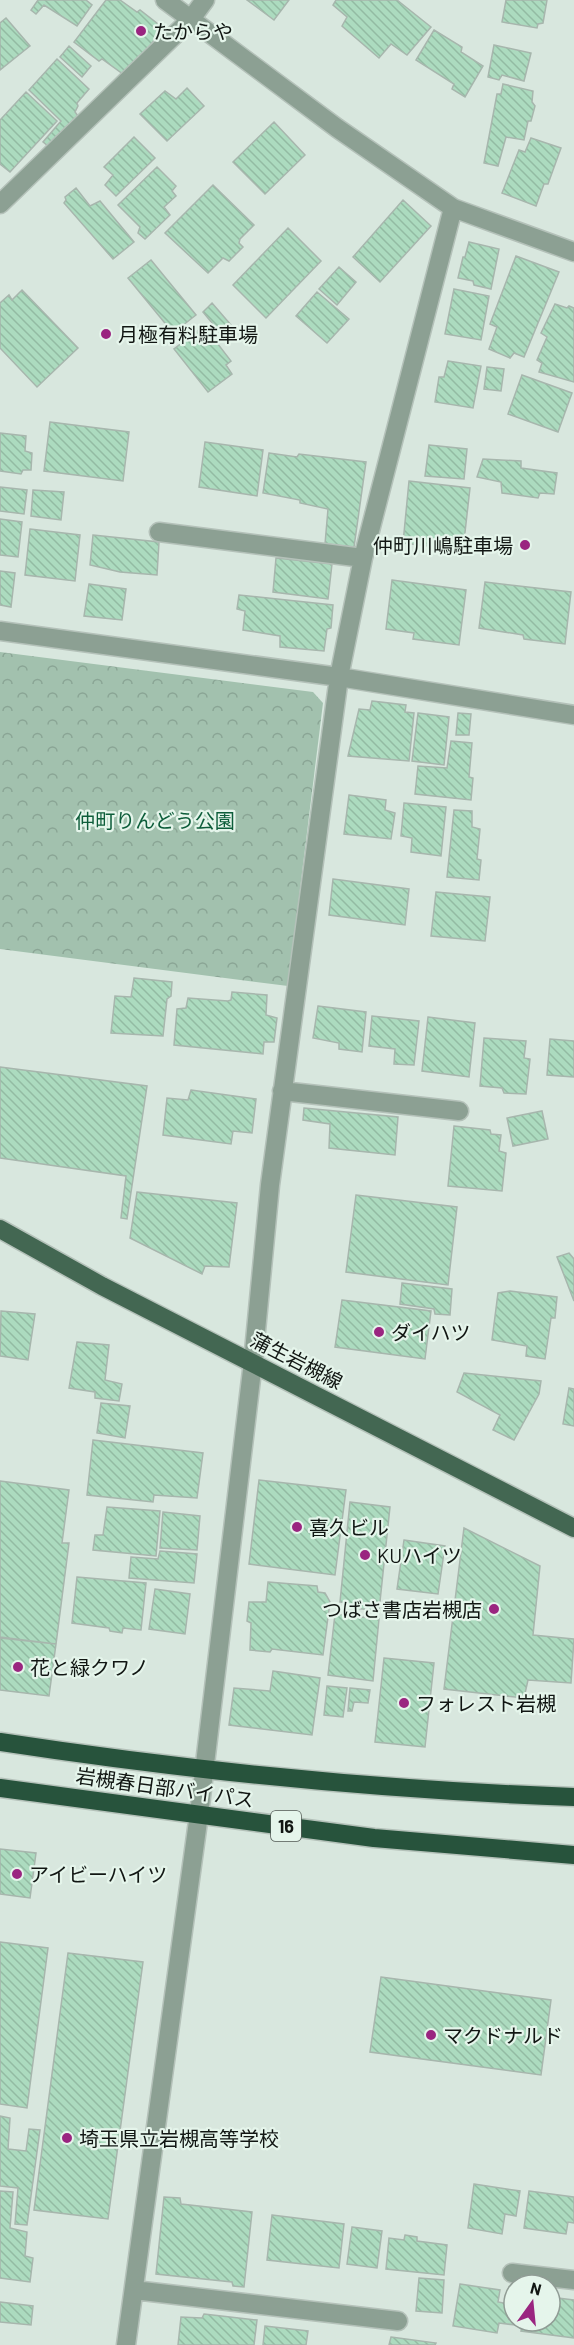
<svg xmlns="http://www.w3.org/2000/svg" width="574" height="2345" font-family="Barlow,'Noto Sans JP',sans-serif">
<defs>
<pattern id="park-crowns" width="20" height="18" patternUnits="userSpaceOnUse" patternTransform="scale(1.5)"><rect width="20" height="18" fill="#a2c1ae"/><path d="M2 6a3 3 0 1 1 6 0M12 15a3 3 0 1 1 6 0" fill="none" stroke="#8aa595"/></pattern>
<pattern id="building-back-hatch" width="6" height="6" patternUnits="userSpaceOnUse" patternTransform="scale(1.5)"><rect width="6" height="6" fill="#acdbbf"/><path d="M-1 5l2 2M0 0l6 6M5-1l2 2" fill="none" stroke="#93bba3"/></pattern>
</defs>
<rect width="100%" height="100%" fill="#d8e7de"/>
<path fill="url(#park-crowns)" d="M0 652 313 692 323 703 288 986 0 949Z"/>
<path fill="url(#building-back-hatch)" stroke="#a7b6ad" stroke-width="1.5" d="M38 0H86L92 5 77 26 44 5 36 14 31 10Z
M106 0H120L137 12 140 10 163 28 127 77 102 59 99 61 74 42Z
M247 0H289L274 20Z
M336 0H397L431 27 407 55 391 44 379 58 342 26 347 17 333 5Z
M506 0H547L543 23 538 24 537 28 502 22Z
M6 18 30 46 0 70V23Z
M434 30 462 47 461 52 483 66 465 97 452 89 454 84 416 60Z
M494 45 531 53 524 81 502 75 499 80 488 77Z
M69 46 91 66 82 77 60 57Z
M57 59 89 89 77 103 78 106 75 112 78 116 48 146 43 142 61 121 29 90Z
M503 84 533 91 532 102 535 106 531 121H528L524 140 506 137 498 166 484 163 497 94H501Z
M187 88 204 106 167 141 140 114 165 91 176 99Z
M26 92 57 121 10 172 0 164V120Z
M274 122 305 155 265 194 233 162Z
M134 137 155 158 116 196 105 185 113 175 104 167Z
M531 138 561 148 548 184H544L536 206 502 193 519 150 525 152Z
M157 167 176 186 172 191 176 196 164 207 170 215 145 239 138 233 140 227 118 205Z
M213 185 254 225 240 239 239 243 243 247 229 261 223 258 208 273 165 233Z
M76 188 90 206 100 201 134 242 113 259 64 203 66 200 65 197Z
M403 200 431 226 380 282 353 257Z
M288 228 321 261 266 318 233 285Z
M469 242 499 249 491 289 474 285 473 281 458 278 463 257H465Z
M516 256 559 272 524 357 514 353 510 358 489 349 497 327 490 324Z
M151 260 196 315 173 333 128 278Z
M339 267 356 282 337 305 319 289Z
M454 289 489 296 481 340 445 334Z
M22 290 78 348 37 387 0 348V303L9 295 12 300Z
M317 292 349 319 327 343 296 316Z
M212 303 231 325 221 334 203 312Z
M555 304 567 308 569 306 574 308V382L539 372 542 363 537 360 547 337 541 333Z
M204 326 231 361 226 365 232 374 208 392 174 349Z
M448 361 481 366 473 408 435 402 439 377H444Z
M487 367 504 369 501 391 484 389Z
M522 375 572 393 558 432 508 414Z
M50 422 129 432 123 481 44 471Z
M0 433 26 436 25 451 32 453 31 470H23L21 474 0 471Z
M205 442 263 450 257 496 199 487Z
M429 445 467 449 464 479 425 476Z
M269 453 297 457 299 454 366 462 354 547 325 544 328 509 300 503V500L263 493Z
M483 459 521 461V468L557 473 554 494 540 493 538 498 502 493 501 482 477 477Z
M409 481 470 488 463 550 403 543Z
M0 487 27 490 24 514 0 511Z
M33 490 64 492 61 520 31 516Z
M0 519 22 522 18 557 0 555Z
M30 529 80 535 75 581 25 575Z
M93 535 159 542 157 575 120 572 90 565Z
M276 558 332 564 328 599 273 592Z
M0 571 15 573 11 607 0 605Z
M392 580 466 590 459 645 413 639 414 633 386 629Z
M485 582 571 592 565 644 524 639 523 635 479 628Z
M89 584 126 589 122 620 84 616Z
M239 595 333 605 331 628 327 629 324 651 280 647V636L243 630 245 611 237 609Z
M372 701 406 705 405 712 414 713 409 761 348 756 359 709 370 710Z
M418 713 449 717 444 765 412 761Z
M458 713 471 714 469 735H456Z
M451 741 472 743 469 777 473 778 471 800 415 794 418 766 447 768Z
M349 795 386 800 385 810 395 813 391 839 344 834Z
M404 803 446 807 441 856 411 852 412 838 401 836Z
M454 810 472 811V827L480 829 477 859 481 860 479 880 447 877Z
M333 879 409 889 405 925 329 915Z
M436 892 490 897 485 941 431 936Z
M134 978 172 982 171 996 167 999 163 1036 111 1033 115 996 131 997Z
M232 992 267 995 266 1015 277 1018 274 1042H264L263 1054 174 1045 177 1009 186 1008 188 998 228 1001 231 1000Z
M318 1006 366 1012 362 1052 339 1049V1043L313 1038Z
M372 1016 419 1021 414 1065 394 1064 395 1049 369 1046Z
M428 1017 475 1023 469 1077 422 1071Z
M484 1038 526 1041 524 1058 530 1059 526 1094 504 1093 502 1088 480 1086Z
M550 1039 574 1041V1077L547 1075Z
M0 1067 147 1086 127 1219 121 1218 126 1176 0 1158Z
M191 1090 256 1099 252 1133 233 1131 231 1144 163 1135 167 1098 188 1100Z
M304 1108 398 1117 395 1155 329 1148 330 1124 303 1120Z
M542 1111 548 1139 513 1146 507 1118Z
M454 1126 490 1130 491 1134 501 1135 499 1151 506 1153 502 1191 448 1186Z
M137 1192 237 1203 229 1267 205 1266 202 1274 130 1238Z
M356 1195 457 1207 448 1285 346 1272Z
M569 1253 574 1259V1301L557 1257Z
M402 1283 452 1289 450 1315 435 1314 434 1309 400 1304Z
M510 1291 557 1297 555 1318H551L545 1359 526 1356 527 1346 492 1340 498 1293Z
M342 1300 431 1311 425 1359 335 1347Z
M1 1311 35 1314 28 1360 0 1356Z
M77 1342 109 1345 105 1380 122 1384 119 1401 95 1398V1392L69 1388Z
M464 1373 541 1381 539 1394 514 1440 493 1430 500 1415 457 1392Z
M569 1388 574 1389V1426L563 1424Z
M101 1403 130 1406 125 1438 97 1433Z
M93 1440 203 1453 197 1498 154 1495 153 1502 87 1495Z
M259 1480 346 1490 335 1575 249 1564Z
M0 1481 69 1490 62 1543H69L56 1644 0 1637Z
M350 1502 390 1507 379 1611 346 1607V1603L340 1602Z
M107 1507 160 1511 156 1556 93 1550 95 1535H103Z
M163 1512 200 1516 197 1550 160 1548Z
M464 1528 540 1566 533 1635 574 1639 571 1683 528 1680 524 1698 444 1689Z
M404 1540 445 1546 438 1594 397 1589Z
M160 1551 197 1554 194 1583 129 1578 131 1557 158 1559Z
M77 1577 146 1583 141 1630 123 1628 122 1633 110 1631 109 1628 72 1623Z
M268 1582 317 1586 318 1592 325 1593 330 1602 323 1655 272 1649 270 1652 250 1650 251 1623 247 1621 249 1602H266Z
M155 1589 190 1594 185 1634 149 1629Z
M335 1614 379 1619 373 1681 328 1675Z
M0 1638 56 1644 49 1696 0 1690Z
M384 1658 434 1663 425 1747 375 1742Z
M273 1671 320 1678 312 1735 229 1725 234 1688 270 1691Z
M327 1686 347 1688 343 1717 324 1715Z
M350 1688 370 1690 368 1703 354 1702 352 1711H348Z
M0 1849 36 1853 30 1898 0 1894Z
M0 1942 48 1948 27 2108 0 2104Z
M68 1953 143 1962 108 2219 34 2210Z
M381 1977 551 2000 541 2075 370 2052Z
M0 2116 10 2118 8 2149 26 2151 29 2129 40 2130 27 2225 15 2224 18 2188 0 2186Z
M474 2184 520 2191 516 2216 505 2214 502 2234 468 2228Z
M0 2191 13 2192 10 2228 27 2232 25 2256 33 2258 30 2282 0 2278Z
M529 2191 574 2197V2223L568 2222 566 2234 524 2228Z
M164 2197 180 2198 181 2204 252 2212 244 2287 233 2286 232 2282 156 2274Z
M272 2215 344 2224 339 2268 267 2260Z
M352 2227 382 2231 377 2268 347 2264Z
M405 2235 417 2237V2241L447 2245 444 2275 386 2269 389 2238 404 2240Z
M419 2278 444 2280 442 2313 416 2311Z
M460 2284 500 2290 498 2302 514 2305 515 2325 499 2323 497 2333 453 2326Z
M550 2297 574 2300V2338L521 2331 523 2321H550Z
M0 2302 33 2306 31 2325 0 2322Z
M204 2314 257 2320 254 2345H178L181 2317 202 2318Z
M265 2326 308 2331 306 2345H263Z
M391 2337 436 2343 435 2345H389Z"/>
<g fill="none" stroke-linecap="round" stroke-linejoin="round">
<defs>
<path id="minor" d="M165 0 337 128 453 208 574 252
M0 204 191 19 205 0
M159 532 363 558
M0 631 339 677 574 715
M282 1091 459 1111
M512 2273 574 2280
M134 2290 398 2321
M126 2345 199 1814 253 1362 270 1185 339 677 363 558 453 208"/>
<path id="major" d="M0 1229 102 1286 574 1528"/>
<path id="highway" d="M0 1742C190 1771 382 1790 574 1797
M0 1788 374 1838 574 1855"/>
</defs>
<use href="#minor" stroke="#b4c1b9" stroke-width="21"/>
<use href="#major" stroke="#b4c1b9" stroke-width="21"/>
<use href="#highway" stroke="#b4c1b9" stroke-width="21"/>
<use href="#minor" stroke="#8ca093" stroke-width="18"/>
<use href="#major" stroke="#436752" stroke-width="18"/>
<use href="#highway" stroke="#27533c" stroke-width="18"/>
</g>
<g fill="#9a2580" stroke="#e5f5eb" stroke-width="2">
<circle cx="141" cy="31" r="6"/>
<circle cx="106" cy="334" r="6"/>
<circle cx="525" cy="545" r="6"/>
<circle cx="379" cy="1332" r="6"/>
<circle cx="297" cy="1527" r="6"/>
<circle cx="365" cy="1555" r="6"/>
<circle cx="494" cy="1609" r="6"/>
<circle cx="18" cy="1667" r="6"/>
<circle cx="404" cy="1703" r="6"/>
<circle cx="17" cy="1874" r="6"/>
<circle cx="431" cy="2035" r="6"/>
<circle cx="67" cy="2138" r="6"/>
</g>
<g text-anchor="middle" dominant-baseline="central" stroke-width="4.5" stroke-linejoin="round" paint-order="stroke">
<rect fill="#e5f5eb" stroke="#515954" stroke-width="1.5" x="271" y="1811" width="30" height="30" rx="4.5"/>
<g font-size="18" font-weight="bold" fill="#111613">
<text x="286" y="1826">16</text>
</g>
<g font-size="20" fill="#111613" stroke="#e5f5eb" text-anchor="start">
<text x="153" y="31">たからや</text>
<text x="118" y="334">月極有料駐車場</text>
<text x="513" y="545" text-anchor="end">仲町川嶋駐車場</text>
<text x="391" y="1332">ダイハツ</text>
<text x="309" y="1527">喜久ビル</text>
<text x="377" y="1555">KUハイツ</text>
<text x="482" y="1609" text-anchor="end">つばさ書店岩槻店</text>
<text x="30" y="1667">花と緑クワノ</text>
<text x="416" y="1703">フォレスト岩槻</text>
<text x="29" y="1874">アイビーハイツ</text>
<text x="443" y="2035">マクドナルド</text>
<text x="79" y="2138">埼玉県立岩槻高等学校</text>
</g>
<g font-size="20" fill="#0d5d3a" stroke="#e5f5eb">
<text x="155" y="820">仲町りんどう公園</text>
</g>
<g font-size="20" fill="#111613" stroke="#e5f5eb">
<text transform="translate(297 1360) rotate(27)">蒲生岩槻線</text>
<text transform="translate(165 1787) rotate(8)">岩槻春日部バイパス</text>
</g>
</g>
<g transform="translate(532 2303) rotate(15)"><circle r="28" fill="#e5f5eb" stroke="#909c95" stroke-width="1.5"/>
<path d="M0-4.5L10 22L0 15L-10 22Z" fill="#9a2580"/>
<text y="-9" font-size="16" font-weight="bold" text-anchor="middle" fill="#111613">N</text>
</g>
</svg>
